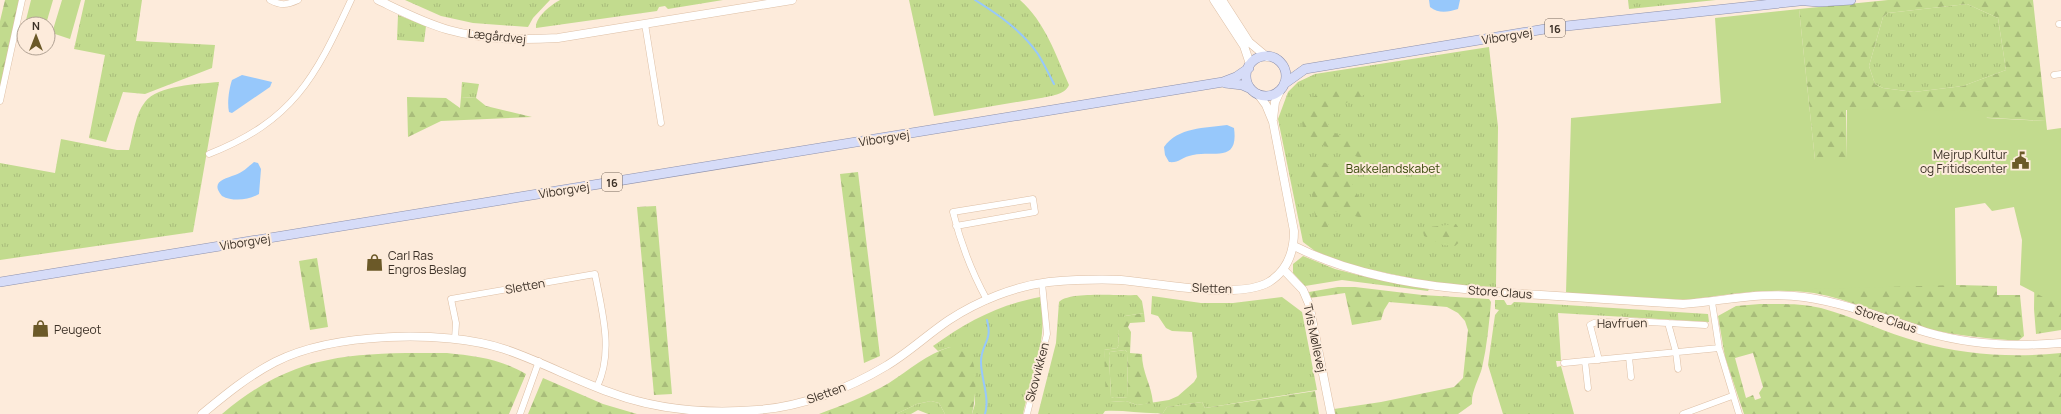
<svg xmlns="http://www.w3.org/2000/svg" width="2061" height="414" font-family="Manrope,sans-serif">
<defs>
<pattern id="grass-tufts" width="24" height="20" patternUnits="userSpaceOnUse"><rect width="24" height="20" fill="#c2db8e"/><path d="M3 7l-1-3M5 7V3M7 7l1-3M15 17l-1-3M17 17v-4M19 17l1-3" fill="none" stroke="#a8bc7a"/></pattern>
<pattern id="forest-firs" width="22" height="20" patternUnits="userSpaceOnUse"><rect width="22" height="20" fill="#c2db8e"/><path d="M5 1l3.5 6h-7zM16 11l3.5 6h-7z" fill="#a8bc7a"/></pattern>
</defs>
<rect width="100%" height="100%" fill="#fdebdb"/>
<path fill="url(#grass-tufts)" d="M85 0H142L136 41 215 45 212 68 145 94 123 92 106 142 89 138 105 55 74 49Z
M405 0H550L533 18 528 27 473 23 441 16Z
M560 0H723L668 9 665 6 659 7 657 11 536 28C535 17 551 5 560 0Z
M909 0H1020C1045 22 1056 55 1069 85 1065 95 1050 96 1041 98L934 116Z
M1628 0H1716L1629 9Z
M1967 4 1998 18 2006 70 1963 86 1914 92 1883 88 1875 84 1869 66 1883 17 1888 13Z
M398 15 426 26 424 42 397 40Z
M1489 47 1498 127 1496 287 1438 284 1349 265 1315 251 1303 242 1278 119 1288 92 1298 82 1315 74Z
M219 82 193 232 0 260V163L55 173 61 139 117 150H129C133 136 135 114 145 102 158 85 198 84 219 82Z
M462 82 479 84 476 98 461 97Z
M1303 256 1335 269 1362 276 1429 289 1428 291 1342 280 1305 286 1293 273V264Z
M1137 295 1142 301 1144 313 1125 316 1118 332 1119 345 1117 348 1104 350 1110 402 1126 401 1137 405 1169 400 1178 396 1194 382 1197 377 1192 332 1172 331 1166 328 1158 316 1151 314 1152 296 1201 303H1233L1282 297 1302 312 1317 390 1205 408 1202 402 1167 407 1163 413C1142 414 1125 410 1105 411L1103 414H1038L1056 343 1059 302C1068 291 1121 296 1137 295Z
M1040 297C1049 339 1032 373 1023 414H972L975 404V379L950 347 938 351 933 346C968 321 998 305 1040 297Z
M1495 300H1504L1507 305H1511L1514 302 1534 303 1708 314 1709 322 1558 313 1561 361H1556L1557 367 1561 366 1574 414H1503L1488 365 1495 315 1499 310 1495 309Z
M1125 350 1127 352 1128 397 1114 398 1111 397 1109 355 1110 352Z
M931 401 939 403 945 414H928L918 410 911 414H896L917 404Z"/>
<path fill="url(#forest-firs)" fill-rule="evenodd" d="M5 0H21L0 90V21Z
M1888 0H2033L2046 121 1846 110V160H1815L1799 9ZM1967 4 1998 18 2006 70 1963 86 1914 92 1883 88 1875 84 1869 66 1883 17 1888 13Z
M1368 87 1370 92C1355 100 1329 106 1328 125L1335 133 1371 150 1374 159 1370 161 1307 140C1298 120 1303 115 1312 97L1323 93Z
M407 97 446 98 460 108 461 97 476 98 486 106 532 117 441 121 408 137Z
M1320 162 1326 163 1352 184 1368 216C1357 222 1345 207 1329 213L1328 229H1323L1316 223 1309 174Z
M858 172 880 356 864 363 840 174Z
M656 206 672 394 654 395 637 207Z
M1456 224 1463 234 1462 240 1455 246 1443 245 1424 236 1423 231 1429 227Z
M2035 247 2043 297H2061V330L2036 334 2034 309Z
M317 258 328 327 310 330 299 261Z
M1679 278 1997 286V295H2020L2024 336 2018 341C1984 338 1949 335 1916 326 1881 316 1850 299 1814 293 1778 288 1744 292 1708 297Z
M1338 287H1355L1422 295 1489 299 1491 302C1489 324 1487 346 1482 368 1479 379 1471 392 1472 404L1458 414H1335L1334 409 1381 402 1454 387 1463 378 1468 330 1465 321 1458 313 1447 307 1389 302 1384 310 1381 320 1352 325 1345 293 1310 298 1309 292Z
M1760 304C1780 304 1801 303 1821 308 1854 317 1886 333 1919 342 1965 355 2013 358 2061 353V414H1744L1725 357 1718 316 1736 306ZM1753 353 1763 387 1759 393 1761 398 1755 400 1753 395 1746 398 1735 358Z
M1144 313 1145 322 1130 323 1128 327 1131 332 1130 353 1142 354C1142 373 1151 383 1153 403L1137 405 1126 401 1110 402 1106 401 1104 350 1117 348 1119 345 1118 332 1120 321 1125 316ZM1125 350 1127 352 1128 397 1114 398 1111 397 1109 355 1110 352Z
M950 347C957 349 965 351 970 357 979 367 975 402 972 414H945L939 403 931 401 917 404 896 414H819C843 405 867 396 889 383 909 370 927 354 950 347Z
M447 353C475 356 501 359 526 374L509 414H222C296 351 356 353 447 353Z
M543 378 603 404 637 414H528Z
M1315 391 1319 414H1157L1163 413 1167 407 1202 402 1205 408Z"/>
<path fill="#c2db8e" d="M31 0H53L46 24H25Z
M62 0H81L70 39 52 33Z
M1799 9 1815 160H1846L1847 109 1984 111 1987 118 2046 121 2047 130 2061 128V297H2043L2020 285 2022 240 2014 207 1992 211 1985 203 1955 208 1956 285 1744 291 1689 300 1566 293 1571 118 1721 103 1715 18Z"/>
<path fill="#97c8fb" d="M1429 0H1460L1458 9C1448 12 1439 14 1430 7Z
M242 75 272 82 270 87 232 113 229 112C227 103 229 89 232 80Z
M1227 125 1234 128C1239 165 1212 149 1189 156 1181 158 1179 163 1169 162L1165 155 1164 147C1178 127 1205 128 1227 125Z
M254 162 258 163 261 169 259 194C249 200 233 202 222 196 210 182 224 179 235 175 242 173 248 167 254 162Z"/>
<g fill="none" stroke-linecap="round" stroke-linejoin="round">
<path stroke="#97c8fb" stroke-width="2" d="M975 0C999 15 1022 31 1038 54 1044 64 1049 74 1054 84
M985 414C990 397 981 379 981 362 981 343 993 342 987 320"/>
<defs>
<path id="street" d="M270 0C281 6 287 5 298 0
M645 24 661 123
M2059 24H2061
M2054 75 2061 74
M0 101 22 0
M209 154C293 121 315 78 351 0
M956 226 1035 212 1033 199 953 212C961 245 971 271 987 300
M1712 302 1719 348 1739 414
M1668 323 1676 352 1678 369
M455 339 456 323 451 299 595 274C602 312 614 351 597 387
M1629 357 1631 377
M1599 360 1590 325C1600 318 1617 326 1630 321L1705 325
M1585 361 1588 388
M1564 363 1719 348
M520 414 539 361
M1027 414 1047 334 1042 283
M1683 414 1732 396"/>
<path id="secondary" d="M378 0C401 11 424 23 449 30 485 40 522 40 558 38L792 0
M1214 0 1244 46 1250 64
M1222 0 1249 42 1267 57
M1273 119 1275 102 1280 91
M1294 246C1370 284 1457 290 1541 295 1589 298 1636 301 1683 304 1724 301 1763 291 1804 297 1846 303 1885 319 1926 332 1970 345 2015 347 2061 343
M1283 269 1303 290 1309 304 1331 414
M202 414C225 395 248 376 275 362 332 333 443 329 504 349 540 361 573 379 609 392 656 410 707 414 757 410 801 407 848 389 886 366 908 353 928 334 949 320 978 301 1015 286 1049 282 1073 280 1097 279 1121 280 1157 283 1239 300 1269 282 1288 270 1294 252 1294 231L1273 122 1266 105 1258 94"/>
<path id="primary" d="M1806 1 1819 2 1851 0
M1246 76a20 20 0 1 1 40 0a20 20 0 1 1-40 0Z
M1225 83 1242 85 1251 89
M1284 84 1305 69 1557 27 1809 0
M0 282 1223 82 1236 77 1249 68"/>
</defs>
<use href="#street" stroke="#ddbfa5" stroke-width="7"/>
<use href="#secondary" stroke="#ddbfa5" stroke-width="9"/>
<use href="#primary" stroke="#8e91ac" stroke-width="10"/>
<use href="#street" stroke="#fff" stroke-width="6"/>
<use href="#secondary" stroke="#fff" stroke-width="8"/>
<use href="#primary" stroke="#d6dcf8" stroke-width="9"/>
</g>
<defs>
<symbol id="civic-bare" viewBox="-9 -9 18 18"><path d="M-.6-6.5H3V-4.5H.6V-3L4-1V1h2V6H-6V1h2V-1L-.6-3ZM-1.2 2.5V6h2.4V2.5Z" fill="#6b5928" stroke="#fdebdb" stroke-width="2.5" paint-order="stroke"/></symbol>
<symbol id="shop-bare" viewBox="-9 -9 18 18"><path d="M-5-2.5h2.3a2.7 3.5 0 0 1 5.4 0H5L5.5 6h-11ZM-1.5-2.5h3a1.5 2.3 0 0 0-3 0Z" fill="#6b5928" stroke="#fdebdb" stroke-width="2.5" paint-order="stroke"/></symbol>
</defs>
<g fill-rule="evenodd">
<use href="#civic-bare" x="2008" y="148" width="25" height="25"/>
<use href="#shop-bare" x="362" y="250" width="25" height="25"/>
<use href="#shop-bare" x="28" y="316" width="25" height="25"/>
</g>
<g text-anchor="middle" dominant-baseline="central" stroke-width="4" stroke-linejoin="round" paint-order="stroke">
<g fill="#fdebdb" stroke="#76695d" stroke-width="1">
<rect x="1545" y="19" width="20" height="18" rx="3"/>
<rect x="602" y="173" width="20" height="18" rx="3"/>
</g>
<g font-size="11" font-weight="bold" fill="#3c3127">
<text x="1555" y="28">16</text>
<text x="612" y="182">16</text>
</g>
<g font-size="12" fill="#3c3127" stroke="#fdebdb">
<text transform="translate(497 36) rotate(6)">Lægårdvej</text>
<text transform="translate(1507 36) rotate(-9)">Viborgvej</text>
<text transform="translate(884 138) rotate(-9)">Viborgvej</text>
<text transform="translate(564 190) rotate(-9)">Viborgvej</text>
<text transform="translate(245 242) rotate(-9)">Viborgvej</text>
<text transform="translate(525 286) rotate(-10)">Sletten</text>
<text transform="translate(1212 288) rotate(2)">Sletten</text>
<text transform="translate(1500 292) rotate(4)">Store Claus</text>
<text transform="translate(1886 319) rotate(18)">Store Claus</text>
<text transform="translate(1622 323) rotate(-1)">Havfruen</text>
<text transform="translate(1315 338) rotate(78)">Tvis Møllevej</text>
<text transform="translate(1037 372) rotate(-75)">Skovvikken</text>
<text transform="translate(826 393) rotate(-20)">Sletten</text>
</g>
<g font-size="12" fill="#3c3127" stroke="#fdebdb" text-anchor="start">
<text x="2007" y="154" text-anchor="end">Mejrup Kultur<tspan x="2007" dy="14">og Fritidscenter</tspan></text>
<text x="388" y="255">Carl Ras<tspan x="388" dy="14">Engros Beslag</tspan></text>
<text x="54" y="329">Peugeot</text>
</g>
<g font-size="12" fill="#39490b" stroke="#fdebdb">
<text x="1393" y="168">Bakkelandskabet</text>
</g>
</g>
<g transform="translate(36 36)"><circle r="19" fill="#fdebdb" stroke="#b0a193"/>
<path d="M0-3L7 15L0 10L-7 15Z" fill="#6b5928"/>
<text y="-6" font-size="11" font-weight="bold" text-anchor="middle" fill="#3c3127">N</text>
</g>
</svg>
